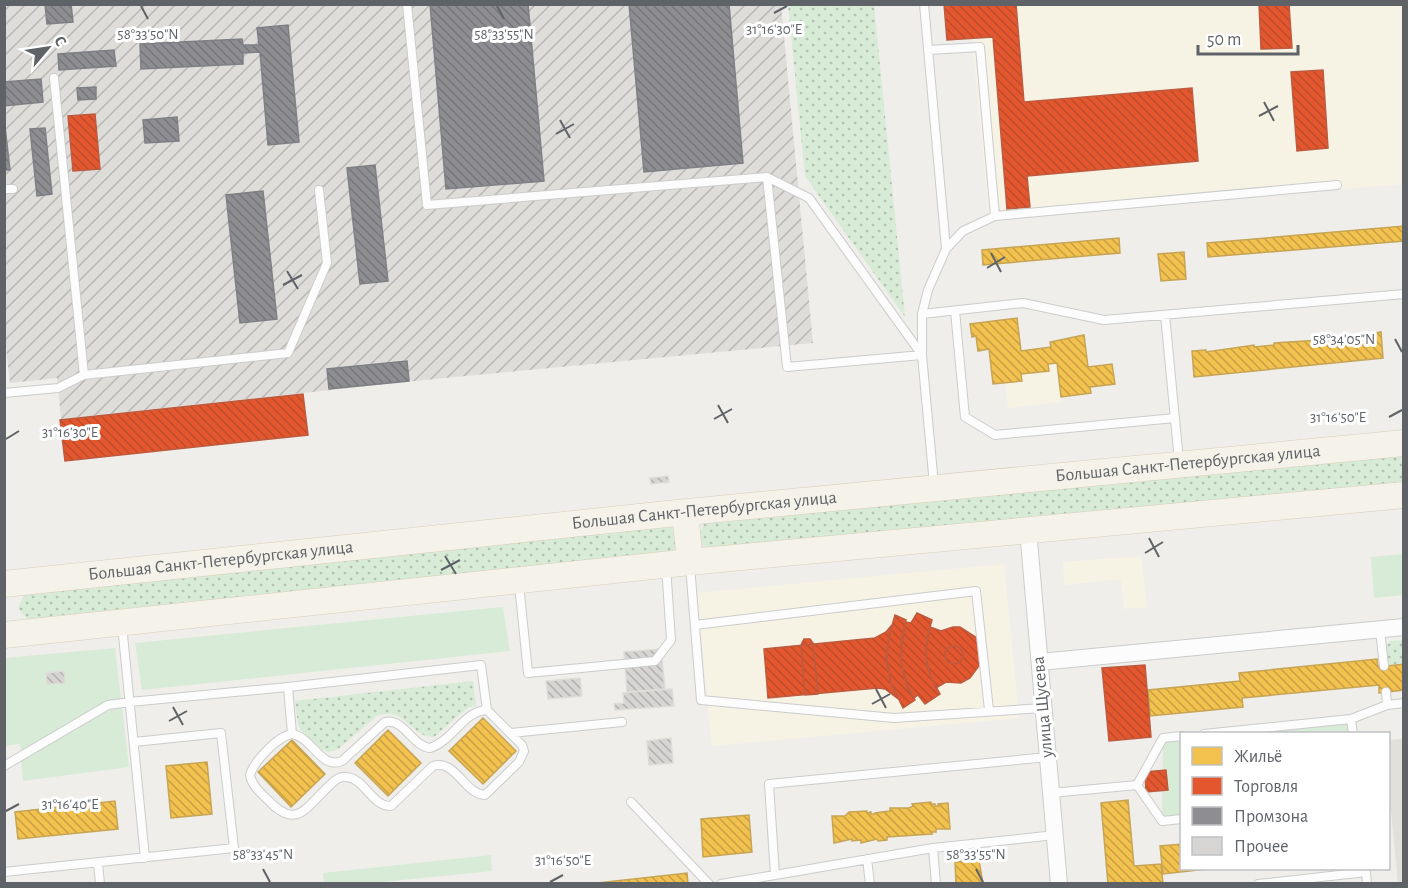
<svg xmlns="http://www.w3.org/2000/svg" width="1408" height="888" font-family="'Alegreya Sans',sans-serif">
<defs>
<pattern id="industrial-furrows" width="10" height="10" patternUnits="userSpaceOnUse" patternTransform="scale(1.5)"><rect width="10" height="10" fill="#dfddda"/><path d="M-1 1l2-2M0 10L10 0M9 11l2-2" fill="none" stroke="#b8b7b5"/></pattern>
<pattern id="grass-dots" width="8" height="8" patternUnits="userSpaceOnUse" patternTransform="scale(1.5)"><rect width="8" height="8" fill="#d8ebd6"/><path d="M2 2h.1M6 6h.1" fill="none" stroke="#b2c2b1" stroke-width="1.8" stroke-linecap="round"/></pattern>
<pattern id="homes-back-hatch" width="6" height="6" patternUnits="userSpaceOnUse" patternTransform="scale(1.5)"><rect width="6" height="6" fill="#f2c14e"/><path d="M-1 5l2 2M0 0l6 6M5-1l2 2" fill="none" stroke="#c7a045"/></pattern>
<pattern id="shops-back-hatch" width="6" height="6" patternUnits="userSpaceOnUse" patternTransform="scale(1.5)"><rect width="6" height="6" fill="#e4572e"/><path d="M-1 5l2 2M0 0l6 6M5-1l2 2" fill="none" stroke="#bc4c2b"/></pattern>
<pattern id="industry-back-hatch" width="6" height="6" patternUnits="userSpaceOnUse" patternTransform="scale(1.5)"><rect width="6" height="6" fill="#8d8d92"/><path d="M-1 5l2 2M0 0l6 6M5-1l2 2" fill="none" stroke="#76777b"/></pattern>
<pattern id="building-back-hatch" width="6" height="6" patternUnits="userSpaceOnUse" patternTransform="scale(1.5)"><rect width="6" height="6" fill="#d6d5d3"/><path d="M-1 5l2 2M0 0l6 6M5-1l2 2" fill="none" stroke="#b1b0af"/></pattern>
</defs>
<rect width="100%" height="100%" fill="#efeeea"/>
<path fill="#f7f3e4" d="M969 5H1403V184L989 220Z
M1057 363 1062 402 1008 408 1005 383 1021 381V374L1049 371 1048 364Z
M1141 556 1147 607 1124 609 1121 579 1064 585 1063 562Z
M1004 564 1019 718 712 746 697 593Z"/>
<path fill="url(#industrial-furrows)" d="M4 5H781L813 343 424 380 61 419 57 378 10 383 4 330Z"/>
<path fill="#e2e0da" d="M1403 739 1404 883 1398 884 1389 789 1388 740Z"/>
<path fill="url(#grass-dots)" d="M788 5H874L905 317 805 176Z
M1403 450V489L707 554 698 537 706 519Z
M670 523 680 541 674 560 33 626 18 608 28 587Z
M1403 640V663L1384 666 1383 649 1390 641Z
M473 681 476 705 466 709 434 737C410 738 407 706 377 716L337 750 328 752 321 749 300 729 298 725 295 701Z"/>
<path fill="#d8ebd6" d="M1403 554V595L1374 598 1371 557Z
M503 607 510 651 142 690 135 643Z
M115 648 129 767 23 781 20 744 5 746 4 658Z
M1351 719 1353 734H1204Z
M1181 736V819L1162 821 1163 738Z
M491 855 492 871 372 883H324L323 873Z"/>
<path fill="url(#homes-back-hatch)" stroke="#c6a556" stroke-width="1.5" d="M1404 226V241L1208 257 1207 243Z
M1119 238 1120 253 983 265 982 250Z
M1184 252 1186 279 1161 281 1158 254Z
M1017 318 1021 351 1051 347 1050 342 1084 335 1088 367 1112 364 1115 384 1090 387 1091 393 1061 397 1057 363 1048 364 1049 371 1021 374 1022 381 993 384 989 349 978 351 976 336 972 337 970 324Z
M1381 332 1383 358 1194 377 1192 351 1206 350V352L1254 345V347L1274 345V343L1320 340V338L1347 335V338Z
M1377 659 1378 667 1404 664V690L1379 693V685L1242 698 1243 707 1150 716 1148 690 1240 681 1239 673Z
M483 718 516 751 483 784 449 751Z
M388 730 421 763 388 796 355 763Z
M292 740 325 774 291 807 258 772Z
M207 762 212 814 171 818 166 766Z
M1128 800 1134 866 1161 864 1163 884H1108L1101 803Z
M115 801 118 829 18 839 15 812Z
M931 802V804H935V806H939L938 804 948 803 950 829H936V832H932V834L887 837V840L878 841 877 839 861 843V840L852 841V839L834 843 832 816H845L849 812 867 811V813L871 812V814H875V813L890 811V808H909L913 806 912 804Z
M749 815 752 852 703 857 701 819Z
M1182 844V868H1216L1163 874 1160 846Z
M979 860 983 884H956L955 862Z
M687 873 688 884H588Z"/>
<path fill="url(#shops-back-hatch)" stroke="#bc5b3f" stroke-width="1.5" d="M944 4H1016L1024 102 1192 88 1198 161 1027 176 1030 207 1007 209 993 37 947 40Z
M1259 4H1289L1292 48 1261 49Z
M1323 70 1328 148 1297 151 1291 72Z
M95 114 100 169 73 171 68 116Z
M303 394 308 435 65 461 60 420Z
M917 613 932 620 927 638 926 658 931 677 940 694 925 704 918 695 914 698 908 689 901 661V641L906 622 911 623Z
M895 615 906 620 900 657 905 680 915 700 903 708 891 683 887 659 889 636Z
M891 626 886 659 891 684 897 698 885 689 878 688 768 698 764 649 875 638 886 632Z
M930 627 941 631 953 627H960L977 638 981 663 970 678 961 683 946 682 936 688 927 667 926 648Z
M804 639H810L813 643 818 694 805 695 801 645Z
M945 655a9 9 0 1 1 18 0a9 9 0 1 1-18 0Z
M1145 665 1151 737 1109 741 1102 668Z
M1166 770 1168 790 1146 792 1145 772Z"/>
<path fill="url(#industry-back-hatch)" stroke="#7f8085" stroke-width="1.5" d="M45 4H71L73 22 47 24Z
M430 4H528L544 181 446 189Z
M629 4H729L743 163 644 172Z
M288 25 299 142 268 145 260 52 243 53V64L141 69 140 44 242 39 243 45H259L257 28Z
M114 50 116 66 59 70 58 54Z
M41 79 43 102 4 106V82Z
M96 87V99L78 100 77 88Z
M177 117 179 141 145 143 143 120Z
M4 118 10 170H4Z
M45 128 52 194 37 196 30 129Z
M375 165 388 281 360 284 347 168Z
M263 191 277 319 240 323 226 195Z
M407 361 409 381 329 389 327 369Z"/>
<path fill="url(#building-back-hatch)" stroke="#deddd9" stroke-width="1.5" d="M668 476 669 482 651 484 650 478Z
M661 649 665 689 627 692 624 652Z
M64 671 65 683 47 684 46 673Z
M580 678 582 696 548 699 546 681Z
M672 689 674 706 615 710 614 704 624 703 623 693Z
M671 738 673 763 649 765 647 741Z"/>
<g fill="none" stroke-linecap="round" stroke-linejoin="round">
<defs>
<path id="service" d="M407 4 427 205 767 177 809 198 922 355
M924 4 946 249 928 290 922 314V355L934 485
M929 50 980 47 995 216
M54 78 84 375 288 353 327 263 319 190
M767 177 787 367 922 355
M4 189H13
M946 249 963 231 995 216 1337 185
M955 311 965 417 995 435 1175 418
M922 314 1023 303 1104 320 1404 294
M1165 315 1179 461
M4 393 58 388 84 375
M690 566 701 700 894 718 1043 708
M519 584 528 673 655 661 671 640 666 566
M122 625 145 858
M695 625 976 591 989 710
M1380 630 1384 666
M288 687 481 665 487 710 522 745 524 751 519 762 485 795C464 794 456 759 433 766L391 806C371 806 365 778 346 777 340 776 334 781 330 785 306 807 297 831 268 800 261 793 252 786 250 775 254 761 278 736 292 734
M1386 692 1387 705
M1351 719 1353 734
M511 733 622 722
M1204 734 1351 719 1387 705 1404 703
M4 766 108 705 130 702 288 687 292 734C312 737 321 770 342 761L385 722C404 718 412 746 430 748 453 741 463 711 487 710
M1137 785 1163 738 1182 736
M1051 793 1137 785 1162 821 1182 819
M631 802 709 884
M933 848 936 884
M867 859 870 884
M98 863 100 884
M4 872 234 848 221 733 134 742
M775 875 933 848 1055 835
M721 884 775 875 769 784 1048 757
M1258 884 1366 872 1367 884"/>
<path id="minor" d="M1028 530 1059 884
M1040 662 1404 627"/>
<g id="primary">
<path d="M685 513 690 562"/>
<path id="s1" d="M4 584 667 514 1404 443"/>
<path d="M4 635 690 562 1404 495"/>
</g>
</defs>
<use href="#service" stroke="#cbcccc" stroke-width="10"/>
<use href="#minor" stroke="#cbcccc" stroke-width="18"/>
<use href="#primary" stroke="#d7ceb8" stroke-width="27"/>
<use href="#service" stroke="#fdfcfc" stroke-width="8"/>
<use href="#minor" stroke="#fdfcfc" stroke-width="16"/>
<use href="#primary" stroke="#f4f2e9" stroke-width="26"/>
</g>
<path fill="none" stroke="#5f6368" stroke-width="2" d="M141 6 148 19M497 6 504 19M774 13 787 6M1264 102 1274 121M1259 116 1278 106M560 120 570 138M556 134 574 124M991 253 1001 272M987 268 1005 257M287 271 298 289M283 285 302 275M1395 339 1402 352M718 405 728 423M1389 417 1402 410M714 419 732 409M6 439 19 431M1149 538 1159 557M1145 553 1163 542M445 556 456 574M441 570 460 560M876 689 886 708M872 704 890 694M173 707 183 725M169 721 187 711M6 811 19 804M263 869 270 882M976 869 983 882M550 882 563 875"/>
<g text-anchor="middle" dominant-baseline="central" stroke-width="6" stroke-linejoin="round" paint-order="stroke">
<g font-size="18" fill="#5f6368" stroke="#fff">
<text stroke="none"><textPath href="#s1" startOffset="1190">Большая Санкт-Петербургская улица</textPath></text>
<text stroke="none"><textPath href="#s1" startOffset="704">Большая Санкт-Петербургская улица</textPath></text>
<text stroke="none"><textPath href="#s1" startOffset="218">Большая Санкт-Петербургская улица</textPath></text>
<text transform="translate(1043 707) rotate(-95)">улица Щусева</text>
</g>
</g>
<g font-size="15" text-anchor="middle" fill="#5f6368" stroke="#fff" stroke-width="6" stroke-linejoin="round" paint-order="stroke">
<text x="774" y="34">31°16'30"E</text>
<text x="148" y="39">58°33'50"N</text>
<text x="504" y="39">58°33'55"N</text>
<text x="1344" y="344">58°34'05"N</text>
<text x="1338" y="422">31°16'50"E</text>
<text x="70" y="437">31°16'30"E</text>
<text x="70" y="809">31°16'40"E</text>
<text x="263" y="859">58°33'45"N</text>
<text x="976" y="859">58°33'55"N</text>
<text x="563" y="865">31°16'50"E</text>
</g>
<rect width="1408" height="888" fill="none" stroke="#5f6368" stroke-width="12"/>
<rect x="1180" y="732" width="210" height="138" fill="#ffffff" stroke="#bfc1c3" stroke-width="1.5"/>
<rect x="1192" y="747" width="30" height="18" fill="#f2c14e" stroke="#bfc1c3" stroke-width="1.5"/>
<text x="1234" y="762" font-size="18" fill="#5f6368">Жильё</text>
<rect x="1192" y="777" width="30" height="18" fill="#e4572e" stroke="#bfc1c3" stroke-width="1.5"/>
<text x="1234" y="792" font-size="18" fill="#5f6368">Торговля</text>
<rect x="1192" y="807" width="30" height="18" fill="#8d8d92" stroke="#bfc1c3" stroke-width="1.5"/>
<text x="1234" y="822" font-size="18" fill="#5f6368">Промзона</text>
<rect x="1192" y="837" width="30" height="18" fill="#d6d5d3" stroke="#bfc1c3" stroke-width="1.5"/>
<text x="1234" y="852" font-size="18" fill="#5f6368">Прочее</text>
<g transform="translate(48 48) rotate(61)" stroke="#ffffff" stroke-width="4.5" paint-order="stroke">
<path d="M0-4.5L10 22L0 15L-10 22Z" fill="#5f6368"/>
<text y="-9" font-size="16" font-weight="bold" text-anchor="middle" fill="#5f6368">С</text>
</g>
<path d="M1198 45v9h100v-9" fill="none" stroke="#5f6368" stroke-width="3"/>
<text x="1207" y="45" font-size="18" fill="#5f6368" stroke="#ffffff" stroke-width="4.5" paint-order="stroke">50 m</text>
</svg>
